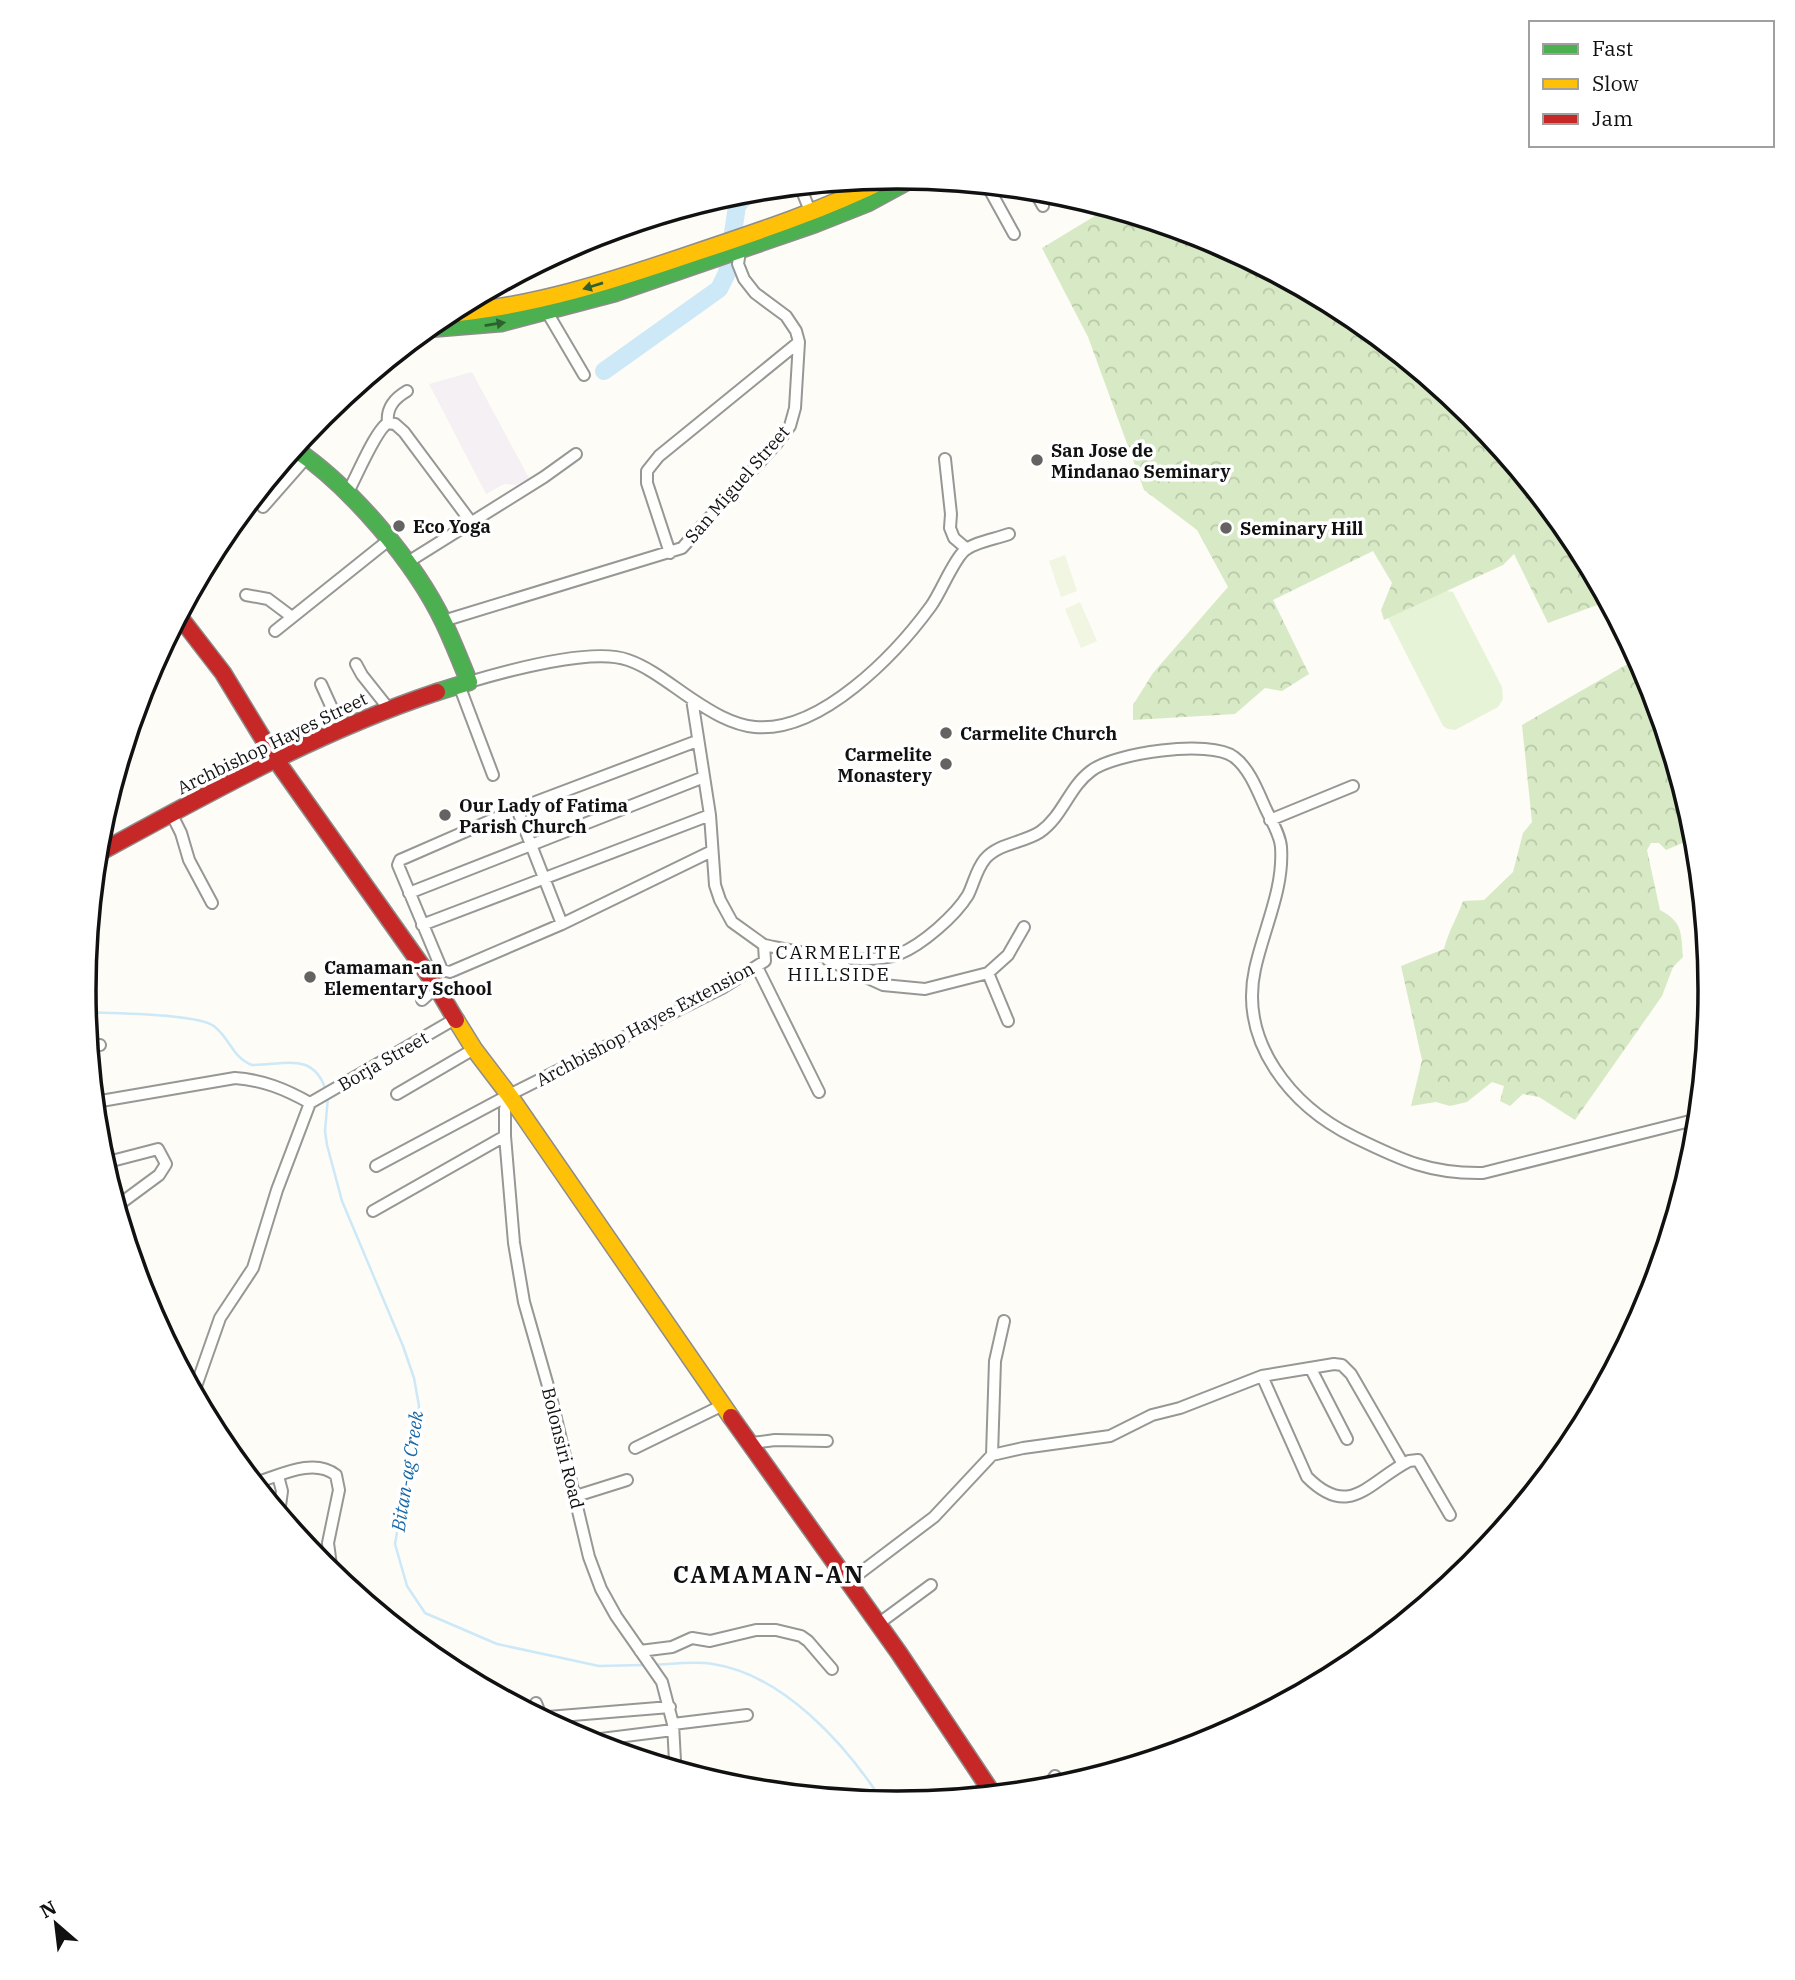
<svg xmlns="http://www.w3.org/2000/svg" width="1795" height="1980" font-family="'IBM Plex Serif',serif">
<defs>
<pattern id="forest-crowns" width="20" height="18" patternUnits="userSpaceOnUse" patternTransform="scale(1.75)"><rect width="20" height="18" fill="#d8eac5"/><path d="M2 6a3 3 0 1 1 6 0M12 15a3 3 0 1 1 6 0" fill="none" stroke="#b8c8a8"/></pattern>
</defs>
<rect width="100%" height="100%" fill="#fdfcf7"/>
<path fill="#f5f0f3" d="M472 372 529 478 516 485 504 484 486 494 429 384Z"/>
<path fill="#e7f3d7" d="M1410 585 1453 592 1502 687 1503 699 1498 707 1455 730 1448 729 1443 726 1388 618Z"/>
<path fill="url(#forest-crowns)" d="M1108 208 1209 239 1350 314 1473 415 1574 538 1608 601 1548 623 1514 554 1503 565 1384 620 1381 610 1392 583 1373 551 1273 600 1309 674 1282 691 1265 688 1235 714 1133 720V705L1153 673 1228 587 1197 530 1144 490 1088 337 1042 248Z
M1638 658 1649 679 1693 822 1687 841 1666 850 1659 843H1651L1647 850 1660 910C1683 922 1681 933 1683 957L1673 967 1662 996 1575 1120 1539 1097 1523 1094 1510 1106 1500 1101 1504 1086 1492 1082 1467 1102 1450 1106 1436 1102 1411 1106 1422 1060 1401 966 1444 949C1448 932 1457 918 1463 901L1484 900 1513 872 1523 833 1532 822 1522 725Z"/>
<path fill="#f0f6e1" d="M1065 555 1077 591 1061 597 1049 561Z
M1080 602 1097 641 1081 648 1065 609Z"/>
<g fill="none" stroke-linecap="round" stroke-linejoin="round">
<path stroke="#cde8f7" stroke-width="2.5" d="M86 1012C110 1014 200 1013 215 1027 230 1039 233 1058 252 1065 284 1065 314 1051 326 1091
M328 1097 325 1131 327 1145 342 1201 403 1346 414 1378 419 1406 395 1544 407 1586 425 1613 497 1644 599 1666 644 1665
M654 1665C673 1664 695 1661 713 1664 784 1675 846 1745 883 1802"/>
<path stroke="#cde8f7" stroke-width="18" d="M604 371 719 289 727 273 737 206 742 199 759 190"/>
<defs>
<path id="street" d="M987 185 1014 234
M800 186 812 216
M1034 190 1043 206
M547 312 584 375
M388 423 395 424 404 432 471 522
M388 423C386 407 395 398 407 391
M945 459 951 514 950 528 954 538 967 549
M347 494C356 478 376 429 388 423
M263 507 307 457
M670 553 647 483V471L659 456 799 342
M408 562 544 477 576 454
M246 595 268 599 292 617
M443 621 682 548 777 443 790 426 795 408 799 342 796 331 786 316 755 293 744 279 738 264 741 245
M275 631 390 539
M356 664 362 675 389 709
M321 684 341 728
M459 685 493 775
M692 699C710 711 732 725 755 727 821 733 896 654 931 606 941 592 953 561 964 551 974 542 996 539 1009 534
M697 741 517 809 407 857 400 860 398 865 442 970 450 972 562 924 712 851
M517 809 562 924
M171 813 181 833 189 860 212 903
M1270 820 1353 786
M409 893 704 777
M422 925 710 815
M764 945C800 952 865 967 899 954 922 945 955 916 968 895 974 883 976 870 985 859 999 843 1023 843 1040 832 1063 816 1069 787 1091 771 1113 753 1210 739 1234 757 1248 767 1257 789 1264 805 1269 817 1280 833 1281 847 1284 889 1264 928 1255 969 1239 1042 1291 1106 1354 1137 1401 1160 1430 1174 1483 1173L1698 1119
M828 960 883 985 925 989 988 973 1008 955 1024 927
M757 967 819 1092
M988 973 1008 1021
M422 1000 433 990 434 983
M90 1047 100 1045
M397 1094 474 1049
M509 1095 505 1109V1136L514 1243 524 1302 550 1393 589 1557 601 1589 616 1616 662 1682 673 1724 675 1761 673 1768
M95 1102 235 1078C263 1080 285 1089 310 1103
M310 1103 455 1019
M104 1163 158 1149 166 1164 159 1175 117 1206
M376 1166 509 1095 722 988 765 961 764 945 732 922 720 900 715 885 710 815 692 699C671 685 651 668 628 660 593 647 506 671 469 682
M373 1211 505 1136
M1311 1369 1347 1439
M1262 1376 1307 1477C1350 1520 1368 1482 1409 1461L1418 1460 1450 1515
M194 1392 220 1318 253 1268 277 1190 310 1103
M752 1443 775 1440 827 1441
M635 1448 723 1405
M992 1455 1023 1448 1110 1436 1152 1415 1180 1408 1262 1376 1334 1364 1342 1365 1351 1374 1403 1464
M278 1476 282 1491 279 1513
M255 1483C279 1476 313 1457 336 1475L339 1490 328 1543 332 1573
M576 1496 627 1480
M848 1582 934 1517 992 1455 995 1361 1004 1321
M878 1624 931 1585
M640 1651 672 1647 692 1638 710 1641 756 1630H776L801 1636 808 1641 832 1669
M536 1703 540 1713 548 1717 670 1707
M673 1724 747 1715
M585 1741 673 1730
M1046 1789 1055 1776"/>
<path id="fast" d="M427 329 501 323 615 293 815 224 868 203 914 178
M295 449C351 487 415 562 444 623 453 642 461 662 469 682L437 692"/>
<path id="slow" d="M445 314C532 307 612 281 694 253 760 231 826 209 888 178
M456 1020 474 1049 509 1095 731 1417"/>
<path id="jam" d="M179 616 223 673 276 760 434 983 456 1020
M97 854C207 794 317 732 437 692
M731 1417 899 1653 993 1794"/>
</defs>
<use href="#street" stroke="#979795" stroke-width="14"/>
<use href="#fast" stroke="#8e8d8b" stroke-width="19"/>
<use href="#slow" stroke="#8e8d8b" stroke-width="19"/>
<use href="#jam" stroke="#8e8d8b" stroke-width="19"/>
<use href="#street" stroke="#fffffe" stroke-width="10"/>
<use href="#fast" stroke="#4caf50" stroke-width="16"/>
<use href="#slow" stroke="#ffc107" stroke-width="16"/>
<use href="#jam" stroke="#c62828" stroke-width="16"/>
</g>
<defs><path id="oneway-solid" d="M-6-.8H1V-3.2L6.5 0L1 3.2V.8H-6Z" transform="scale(1.75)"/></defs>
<g fill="#2e6030">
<use href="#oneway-solid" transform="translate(593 286) rotate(163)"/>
<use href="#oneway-solid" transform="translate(495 324) rotate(-9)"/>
</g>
<g fill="#646362" stroke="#fff" stroke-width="2.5">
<circle cx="1037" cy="460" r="7"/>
<circle cx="399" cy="526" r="7"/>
<circle cx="1226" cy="528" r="7"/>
<circle cx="946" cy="733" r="7"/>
<circle cx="946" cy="764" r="7"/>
<circle cx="445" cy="815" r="7"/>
<circle cx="310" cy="977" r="7"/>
</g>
<g text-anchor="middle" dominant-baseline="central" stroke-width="7" stroke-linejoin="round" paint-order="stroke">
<g font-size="18" font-weight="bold" fill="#111" stroke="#fff" text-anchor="start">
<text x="1051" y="450">San Jose de<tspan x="1051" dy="21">Mindanao Seminary</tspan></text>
<text x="413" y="526">Eco Yoga</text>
<text x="1240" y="528">Seminary Hill</text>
<text x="960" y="733">Carmelite Church</text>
<text x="932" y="754" text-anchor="end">Carmelite<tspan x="932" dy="21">Monastery</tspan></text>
<text x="459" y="805">Our Lady of Fatima<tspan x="459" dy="21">Parish Church</tspan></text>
<text x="324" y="967">Camaman-an<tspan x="324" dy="21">Elementary School</tspan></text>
</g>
<g font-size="18" fill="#111" stroke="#fff">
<text transform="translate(737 484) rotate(-49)">San Miguel Street</text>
<text transform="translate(272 743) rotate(-26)">Archbishop Hayes Street</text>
<text transform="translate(645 1024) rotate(-28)">Archbishop Hayes Extension</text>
<text transform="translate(383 1061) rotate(-30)">Borja Street</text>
<text transform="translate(563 1448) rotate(76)">Bolonsiri Road</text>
</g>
<g font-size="19" letter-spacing="2" fill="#111" stroke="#fff">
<text x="839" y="952">CARMELITE<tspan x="839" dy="22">HILLSIDE</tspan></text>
</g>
<g font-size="19" font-style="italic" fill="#1768a6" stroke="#fff">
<text transform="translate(407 1471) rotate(-81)">Bitan-ag Creek</text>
</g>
<g font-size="24" font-weight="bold" letter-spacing="2" fill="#111" stroke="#fff">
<text x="769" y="1574">CAMAMAN-AN</text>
</g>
</g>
<path d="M0 0H1795V1980H0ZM96 990a801 801 0 1 1 1602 0a801 801 0 1 1-1602 0Z" fill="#fff" fill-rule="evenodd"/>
<path fill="none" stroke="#111" stroke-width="3.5" d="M96 990a801 801 0 1 1 1602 0a801 801 0 1 1-1602 0Z"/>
<rect x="1529" y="21" width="245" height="126" fill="#ffffff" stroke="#a0a0a0" stroke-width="2"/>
<rect x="1543" y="44" width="35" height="10" fill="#4caf50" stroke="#a0a0a0" stroke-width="2"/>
<text x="1592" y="56" font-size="21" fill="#111111">Fast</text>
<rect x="1543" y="79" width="35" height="10" fill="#ffc107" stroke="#a0a0a0" stroke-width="2"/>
<text x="1592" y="91" font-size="21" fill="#111111">Slow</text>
<rect x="1543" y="114" width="35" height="10" fill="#c62828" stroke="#a0a0a0" stroke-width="2"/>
<text x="1592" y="126" font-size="21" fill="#111111">Jam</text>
<g transform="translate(56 1924) rotate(332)" stroke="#ffffff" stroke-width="5" paint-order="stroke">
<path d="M0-5L12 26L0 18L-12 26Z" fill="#111111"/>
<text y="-10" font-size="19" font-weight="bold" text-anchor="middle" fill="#111111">N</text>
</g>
</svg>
